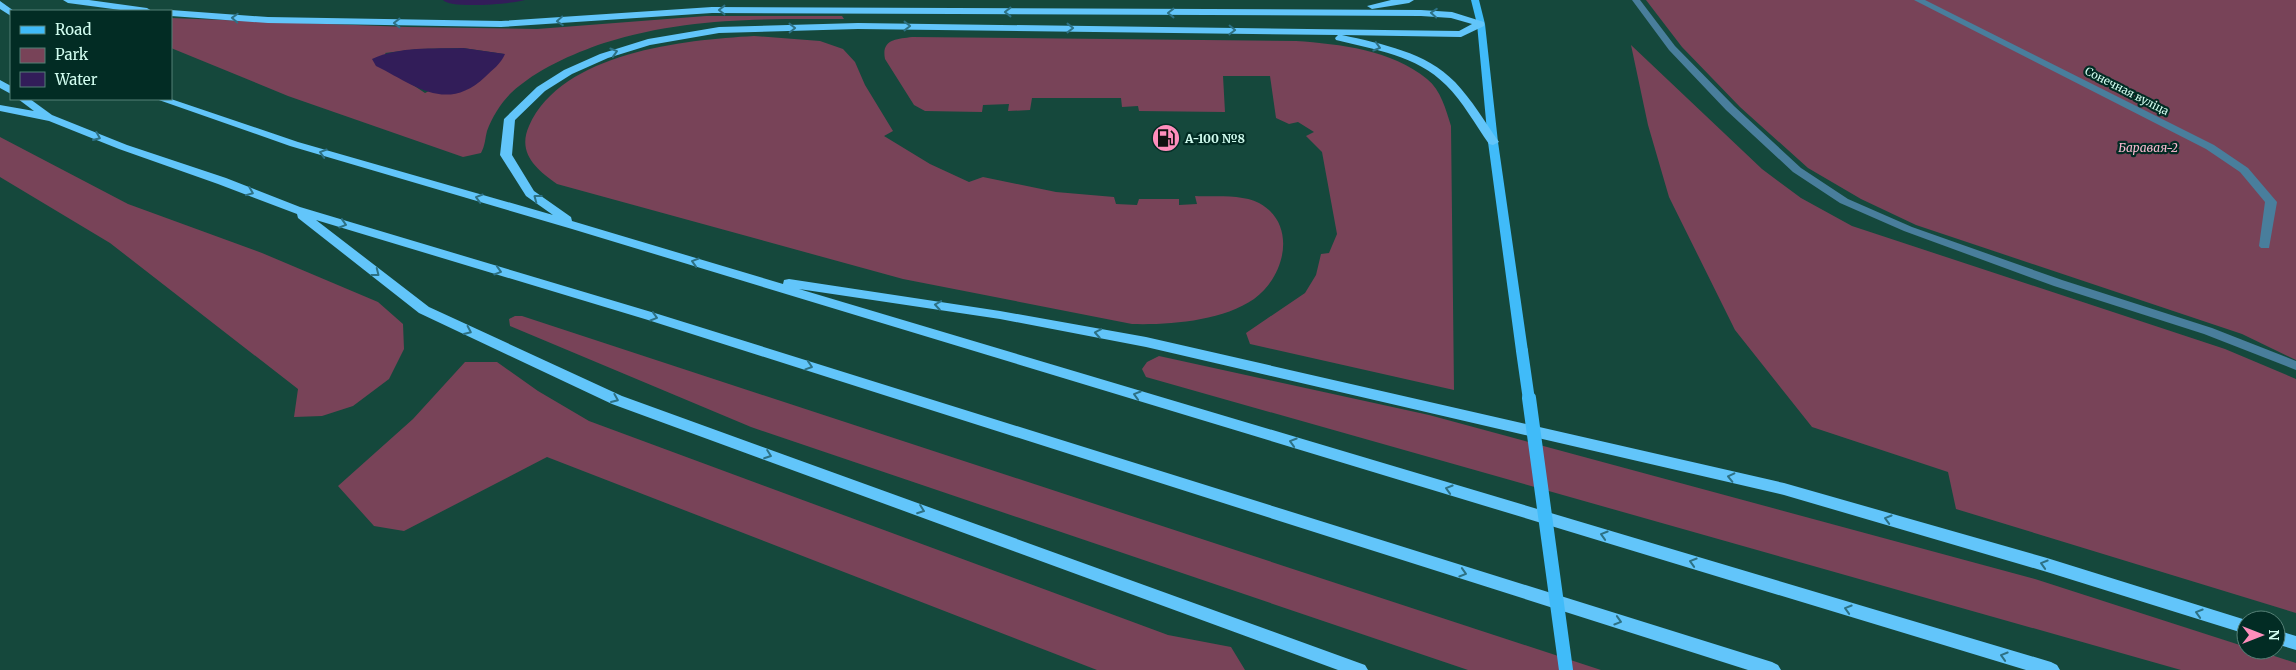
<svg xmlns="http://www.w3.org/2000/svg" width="2296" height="670" font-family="Merriweather,serif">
<rect width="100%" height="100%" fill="#15483c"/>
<path fill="#784358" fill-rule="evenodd" d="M1646 0H2296V360L2242 334 1916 225 1861 199 1808 168 1740 107 1682 47Z
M706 16H842L844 19C759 19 687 17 604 43 572 54 537 69 511 93 501 103 492 117 487 131 485 139 485 146 481 153L463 157 288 96 171 48V18L408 27 537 29ZM463 48 504 54 425 93 407 81 385 53 418 49Z
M754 36 820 41 843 49 855 62 865 85 893 131 884 136 930 164 969 182 983 177 1056 192 1114 197 1116 204 1137 205 1139 199H1179V205L1197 204 1195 196C1214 197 1242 194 1259 203 1298 224 1285 277 1254 299 1222 321 1170 325 1132 324L903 279 557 184C536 169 517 153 529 126 562 52 684 40 754 36Z
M912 37 1296 41C1340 44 1392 50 1427 79 1441 90 1446 110 1451 126L1454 390 1250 344 1246 333 1305 293 1316 275 1321 254 1329 253 1337 234 1322 152 1306 136 1314 132 1298 122 1289 124 1276 118 1270 76H1223L1225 112 1139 111 1138 106 1122 107 1121 98H1032L1030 110 1008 111 1009 104 983 105 982 112 925 111 914 105 885 59C881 39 897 39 912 37Z
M1631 45 1762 169 1801 198 1852 226 2225 349 2296 379V613L1956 509 1948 472 1812 427 1735 330 1669 197 1648 125Z
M0 137 128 204 262 253 378 302 403 324 404 349 389 379 353 406 322 416 294 417 298 389 110 243 0 177Z
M515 316H522L1601 670H1468L751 427 510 326 509 319Z
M1159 356 1429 415 2035 579 2246 647V650H2256L2296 663V670H2181L1146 377 1142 369 1147 362Z
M465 362H497L538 391 589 421 1168 635 1231 647 1245 670H1097L547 457 404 531 374 526 338 486 413 419Z"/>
<path fill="#321d59" d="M443 0H525C511 4 450 9 443 0Z
M463 48 505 54C501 64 492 70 485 77 446 114 413 84 376 66L372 59C400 46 433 49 463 48Z"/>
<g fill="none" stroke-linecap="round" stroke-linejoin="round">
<path fill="#497e9c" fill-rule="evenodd" d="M1632 0H1640L1675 46 1734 106 1801 168 1848 199 1912 227 2062 280 2212 328 2296 361V370L2204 334 2054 286 1904 231 1840 203 1793 172 1726 110 1669 50Z
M1914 0H1925L2214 145 2248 168 2277 202 2269 248H2261L2259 246 2265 202 2240 172 2206 149Z"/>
<path fill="#40bbf9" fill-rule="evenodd" d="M1471 0H1479L1485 24 1498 142 1528 351 1522 355 1516 351 1488 142 1477 24Z"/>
<path fill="#62c5fa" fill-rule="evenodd" d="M63 0H89L147 8 152 11H128L68 3Z
M1391 0H1414L1409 3 1372 9 1367 6Z
M0 1 14 11H11V16L0 9Z
M712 7 1421 10 1452 12 1484 22V26L1461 37 1342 35C1382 44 1426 52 1455 82 1472 100 1485 122 1499 142L1493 145 1489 144C1475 124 1463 102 1446 85 1416 55 1375 50 1336 40L1335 38 1338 35 858 29 719 33 650 45 608 58 572 74 545 91 515 120 512 155 534 191 571 217 572 221 783 284 784 280 789 279 1000 311 1146 337 1784 483 2047 558 2246 620V634L2047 572 1784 495 1146 347 1000 319 799 289 2051 662 2057 665 2060 670H2026L572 229 290 146 156 99H171L298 142 553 215 526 196 500 155 504 119 537 87 564 70 600 54 648 39 719 27 858 23 1459 31 1472 24 1451 18 1421 16 712 13 501 27 268 23 171 16V11H167L171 10 268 17 501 21Z
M0 80 11 86V94L0 88Z
M18 99H30L52 115 127 145 226 178 300 207 658 314 1772 662 1778 665 1781 670H1748L648 320 316 220 429 307 622 396 1365 665 1368 670H1338L612 404 419 313 298 218 297 214 218 184 119 149 49 121 0 111V105L34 111Z
M2276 630 2296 636V650L2276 644Z"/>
<path stroke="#40bbf9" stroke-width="12" d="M1522 351 1529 400"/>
<path stroke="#40bbf9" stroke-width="14" d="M1529 398 1566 670"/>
</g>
<defs><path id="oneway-chevron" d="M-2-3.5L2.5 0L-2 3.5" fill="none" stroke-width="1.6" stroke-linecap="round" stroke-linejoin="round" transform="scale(1.25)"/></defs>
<g stroke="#2d7184">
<use href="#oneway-chevron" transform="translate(722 10) rotate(-180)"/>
<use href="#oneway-chevron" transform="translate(1008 12) rotate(-180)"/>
<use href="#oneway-chevron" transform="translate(1171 13) rotate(-180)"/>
<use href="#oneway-chevron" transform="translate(1434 13) rotate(-176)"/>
<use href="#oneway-chevron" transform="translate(235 18) rotate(-177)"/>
<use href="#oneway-chevron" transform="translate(560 21) rotate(176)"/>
<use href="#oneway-chevron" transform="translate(397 23) rotate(-180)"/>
<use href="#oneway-chevron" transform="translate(907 26)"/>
<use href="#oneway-chevron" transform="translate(792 28) rotate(-1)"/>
<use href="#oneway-chevron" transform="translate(1070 28)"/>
<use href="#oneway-chevron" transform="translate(1232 30) rotate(1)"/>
<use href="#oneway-chevron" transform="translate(1377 47) rotate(16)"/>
<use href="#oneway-chevron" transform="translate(614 52) rotate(-17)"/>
<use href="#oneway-chevron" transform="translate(97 137) rotate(23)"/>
<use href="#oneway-chevron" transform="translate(323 153) rotate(-164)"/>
<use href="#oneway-chevron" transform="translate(250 192) rotate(22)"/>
<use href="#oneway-chevron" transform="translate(479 198) rotate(-164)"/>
<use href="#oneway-chevron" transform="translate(537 198) rotate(-143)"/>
<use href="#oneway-chevron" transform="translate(343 224) rotate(17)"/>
<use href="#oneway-chevron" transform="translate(695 262) rotate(-163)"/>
<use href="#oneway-chevron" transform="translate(498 271) rotate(17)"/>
<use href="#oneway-chevron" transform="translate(376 273) rotate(38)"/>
<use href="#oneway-chevron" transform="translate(938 305) rotate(-171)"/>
<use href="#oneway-chevron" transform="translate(654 317) rotate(17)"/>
<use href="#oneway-chevron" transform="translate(468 331) rotate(25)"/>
<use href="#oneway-chevron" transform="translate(1098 333) rotate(-170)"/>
<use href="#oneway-chevron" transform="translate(809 366) rotate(18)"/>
<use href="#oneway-chevron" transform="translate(1137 395) rotate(-163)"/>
<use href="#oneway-chevron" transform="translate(615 399) rotate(23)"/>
<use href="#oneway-chevron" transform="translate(1293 442) rotate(-163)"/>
<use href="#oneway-chevron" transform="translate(768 455) rotate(20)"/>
<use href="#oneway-chevron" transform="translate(1731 477) rotate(-167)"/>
<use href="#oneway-chevron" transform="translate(1449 489) rotate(-163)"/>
<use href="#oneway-chevron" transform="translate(921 510) rotate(20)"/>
<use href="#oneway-chevron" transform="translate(1888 519) rotate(-164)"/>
<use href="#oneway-chevron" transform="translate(1604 535) rotate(-163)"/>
<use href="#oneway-chevron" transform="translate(1693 562) rotate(-163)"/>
<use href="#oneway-chevron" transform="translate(2044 564) rotate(-163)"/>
<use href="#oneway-chevron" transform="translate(1463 573) rotate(17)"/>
<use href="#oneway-chevron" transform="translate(1848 609) rotate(-163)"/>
<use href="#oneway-chevron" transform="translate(2199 613) rotate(-163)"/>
<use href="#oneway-chevron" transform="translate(1618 621) rotate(17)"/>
<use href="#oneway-chevron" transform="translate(2004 656) rotate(-163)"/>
</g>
<defs>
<symbol id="fuel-disc" viewBox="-11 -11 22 22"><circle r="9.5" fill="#fe8ebc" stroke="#022c24"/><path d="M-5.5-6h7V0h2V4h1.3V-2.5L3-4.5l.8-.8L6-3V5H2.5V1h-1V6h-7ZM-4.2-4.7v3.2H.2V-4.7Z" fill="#111"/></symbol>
</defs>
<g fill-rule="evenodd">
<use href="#fuel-disc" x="1150" y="122" width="32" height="32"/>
</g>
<g text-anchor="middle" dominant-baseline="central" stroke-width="4.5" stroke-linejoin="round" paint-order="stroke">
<g font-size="11" fill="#d2fdf0" stroke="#022c24">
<text transform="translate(2127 91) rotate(27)">Сонечная вуліца</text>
</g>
<g font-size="12" font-weight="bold" fill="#d2fdf0" stroke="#022c24" text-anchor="start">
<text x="1185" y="138">А-100 №8</text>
</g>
<g font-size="12" font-style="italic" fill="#fbbbd2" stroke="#022c24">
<text x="2148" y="147">Баравая-2</text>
</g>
</g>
<rect x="10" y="10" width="162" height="90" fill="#022c24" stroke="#558076"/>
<rect x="20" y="26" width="25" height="8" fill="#40bbf9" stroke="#558076"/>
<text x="55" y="35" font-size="15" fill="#d2fdf0">Road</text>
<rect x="20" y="48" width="25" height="15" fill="#784358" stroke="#558076"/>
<text x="55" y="60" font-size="15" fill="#d2fdf0">Park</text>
<rect x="20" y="72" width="25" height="15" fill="#321d59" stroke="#558076"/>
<text x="55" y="85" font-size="15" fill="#d2fdf0">Water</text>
<g transform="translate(2261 635) rotate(90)"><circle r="24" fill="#022c24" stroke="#558076"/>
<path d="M0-4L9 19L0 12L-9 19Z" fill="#fe8ebc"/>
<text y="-8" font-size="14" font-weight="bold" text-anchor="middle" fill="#d2fdf0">N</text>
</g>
</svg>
